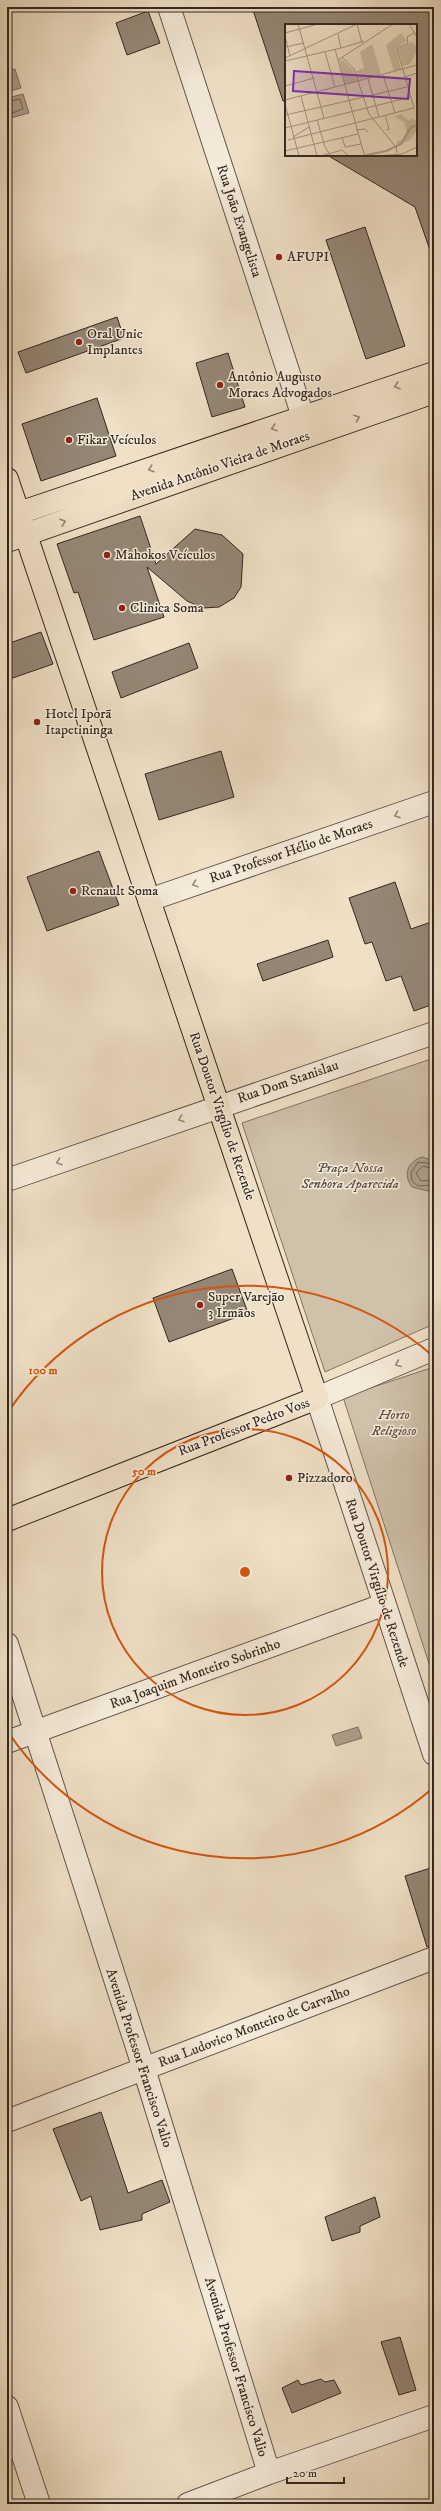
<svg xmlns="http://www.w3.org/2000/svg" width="441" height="2511" font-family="'IM FELL DW Pica',serif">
<rect width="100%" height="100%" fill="#efe0c6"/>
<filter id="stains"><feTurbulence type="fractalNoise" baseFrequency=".005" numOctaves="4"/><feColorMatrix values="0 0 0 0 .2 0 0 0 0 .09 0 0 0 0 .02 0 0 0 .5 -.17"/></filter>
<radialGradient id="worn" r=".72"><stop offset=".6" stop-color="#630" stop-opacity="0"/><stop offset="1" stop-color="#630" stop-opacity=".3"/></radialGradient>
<path fill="#cfc1aa" stroke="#807465" d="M434 1058V1324L325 1372 242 1123Z
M434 1367V1679L343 1397Z"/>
<path fill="#afa18e" stroke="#7d7062" d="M15 69 21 88 7 92V71Z
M23 94 29 113 7 119V98Z
M422 1157 434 1161V1188L428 1191 412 1187C403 1175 407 1162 422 1157Z
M358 1727 362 1738 336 1746 332 1735Z"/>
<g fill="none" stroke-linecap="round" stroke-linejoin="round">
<path stroke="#706457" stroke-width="1" d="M7 102 20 99 23 109 7 115
M434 1164 418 1162 411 1173 412 1181 418 1186 434 1185
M434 1169 423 1166 416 1173 421 1181 434 1180"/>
</g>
<path fill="#948776" stroke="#322720" d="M252 7H434V253H431L415 207 327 155H416V25H286V101H283Z
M148 11 160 43 127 55 116 23Z
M365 227 405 346 366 359 326 240Z
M117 317 124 338 26 373 18 352Z
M228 353 245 407 212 417 196 363Z
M97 398 116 456 41 481 22 424Z
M140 516 156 564 195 529 222 535 243 554 241 587 234 598 219 607 203 608 187 601 147 567 164 617 94 640 78 592 74 593 57 544Z
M41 632 53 664 7 680V644Z
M189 643 198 668 121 698 112 672Z
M221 751 234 797 159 820 145 774Z
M99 851 119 905 47 931 27 877Z
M395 882 411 929 434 921V1004L414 1011 401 976 386 981 372 942 365 944 349 898Z
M328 940 333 957 263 981 257 964Z
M232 1269 248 1313 169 1342 153 1298Z
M434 1867V1946L427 1947 405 1876Z
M101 2112 128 2193 162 2180 170 2202 142 2214V2220L100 2230 91 2196 81 2201 53 2129Z
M375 2197 380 2217 360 2226V2232L332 2241 325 2217Z
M400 2337 416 2390 399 2395 381 2342Z
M321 2379 325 2382 334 2380 341 2393 292 2413 282 2388 298 2380 301 2385Z"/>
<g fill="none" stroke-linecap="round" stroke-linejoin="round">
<defs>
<path id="minor" d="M169 7 309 435
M149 900 434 802
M7 1180 434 1033
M434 1349 317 1398 434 1754
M7 1644 144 2069 269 2473
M7 1742 383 1605
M7 2121 434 1958
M7 2407 39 2504
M188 2504 269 2473 434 2416"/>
<path id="major" d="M7 479 317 1398 7 1520
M7 517 434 373
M7 541 434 392"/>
</defs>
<use href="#minor" stroke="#61554a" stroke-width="24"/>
<use href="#major" stroke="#322720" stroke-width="24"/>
<use href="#minor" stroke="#f5ebda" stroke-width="22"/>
<use href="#major" stroke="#efe0c6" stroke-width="22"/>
</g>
<defs><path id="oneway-chevron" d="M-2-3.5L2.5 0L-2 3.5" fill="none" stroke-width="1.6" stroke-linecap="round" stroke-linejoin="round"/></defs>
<g stroke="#908473">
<use href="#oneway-chevron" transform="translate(397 386) rotate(161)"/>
<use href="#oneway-chevron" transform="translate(357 418) rotate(-19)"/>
<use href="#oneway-chevron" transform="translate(274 428) rotate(162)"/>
<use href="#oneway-chevron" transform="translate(151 469) rotate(162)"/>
<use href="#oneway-chevron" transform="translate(63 522) rotate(-19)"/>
</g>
<g stroke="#94897d">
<use href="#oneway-chevron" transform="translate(397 815) rotate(161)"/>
<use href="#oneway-chevron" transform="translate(195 884) rotate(161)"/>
<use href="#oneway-chevron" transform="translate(181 1119) rotate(161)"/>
<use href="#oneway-chevron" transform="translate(59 1162) rotate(161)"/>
<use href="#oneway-chevron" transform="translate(398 1364) rotate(157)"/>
</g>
<g fill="none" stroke="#d6540e" stroke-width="2">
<circle cx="245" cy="1572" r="143"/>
<path d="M433 1788A286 286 0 0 1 8 1732M8 1412A286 286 0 0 1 433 1356"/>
</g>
<g fill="#8f2418" stroke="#f5ebda" stroke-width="1.5">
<circle cx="279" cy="257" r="4"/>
<circle cx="79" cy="342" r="4"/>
<circle cx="220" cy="385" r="4"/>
<circle cx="69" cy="440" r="4"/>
<circle cx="107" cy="555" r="4"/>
<circle cx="122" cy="608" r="4"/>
<circle cx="37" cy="722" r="4"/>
<circle cx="73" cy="891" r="4"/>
<circle cx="200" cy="1305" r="4"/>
<circle cx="289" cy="1478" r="4"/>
</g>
<g text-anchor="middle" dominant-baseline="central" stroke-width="3" stroke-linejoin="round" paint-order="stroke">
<g font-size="14" fill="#322720" stroke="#f5ebda">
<text transform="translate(239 221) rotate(72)">Rua João Evangelista</text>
<text transform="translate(220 466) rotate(-19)">Avenida Antônio Vieira de Moraes</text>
<text transform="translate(291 851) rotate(-19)">Rua Professor Hélio de Moraes</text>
<text transform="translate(288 1082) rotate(-19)">Rua Dom Stanislau</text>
<text transform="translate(222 1116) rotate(71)">Rua Doutor Virgílio de Rezende</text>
<text transform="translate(244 1427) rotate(-21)">Rua Professor Pedro Voss</text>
<text transform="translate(377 1583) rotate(72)">Rua Doutor Virgílio de Rezende</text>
<text transform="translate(195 1674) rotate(-20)">Rua Joaquim Monteiro Sobrinho</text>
<text transform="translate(254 2027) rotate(-21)">Rua Ludovico Monteiro de Carvalho</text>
<text transform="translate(139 2058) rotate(72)">Avenida Professor Francisco Valio</text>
<text transform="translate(236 2367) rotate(73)">Avenida Professor Francisco Valio</text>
</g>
<g font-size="14" fill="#322720" stroke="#f5ebda" text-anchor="start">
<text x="287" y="257">AFUPI</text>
<text x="87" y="334">Oral Unic<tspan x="87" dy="16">Implantes</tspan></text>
<text x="228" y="377">Antônio Augusto<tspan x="228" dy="16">Moraes Advogados</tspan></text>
<text x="77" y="440">Fikar Veículos</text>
<text x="115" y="555">Mahokos Veículos</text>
<text x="130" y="608">Clinica Soma</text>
<text x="45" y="714">Hotel Iporã<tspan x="45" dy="16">Itapetininga</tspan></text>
<text x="81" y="891">Renault Soma</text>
<text x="208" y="1297">Super Varejão<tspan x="208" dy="16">3 Irmãos</tspan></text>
<text x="297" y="1478">Pizzadoro</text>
</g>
<g font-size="14" font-style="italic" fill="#594e42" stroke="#f5ebda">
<text x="350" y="1168">Praça Nossa<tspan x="350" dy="16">Senhora Aparecida</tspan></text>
<text x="394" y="1415">Horto<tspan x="394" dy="16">Religioso</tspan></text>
</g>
</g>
<g transform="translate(285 24)">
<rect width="132" height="132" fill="#efe0c6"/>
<path d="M116 9 122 17 111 25 116 45 109 47 101 21ZM127 18 132 22V27L125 40 118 42 113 25ZM87 20 96 50 73 56 71 47 79 44 75 28ZM57 35 68 46 72 57 60 60 54 37ZM116 90 124 97 126 94 132 97V106L125 116 112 121V117L117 116 122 109 119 98 110 93Z" fill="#cfc1aa"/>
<path fill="none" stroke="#afa18e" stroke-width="2" d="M77 132 101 127 116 120 126 103 132 102"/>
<path fill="none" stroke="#a39684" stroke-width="1" d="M72 0 77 19M124 0 132 13M0 9 33 0M0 12 5 32M0 23 19 19M56 24 79 17M50 25 79 130M40 28 50 63M57 33 69 45 73 57 132 41M0 34 72 0M53 36 108 0M0 37 56 24 53 10M98 51 110 89M120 53 132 49M83 55 94 93M0 62 29 54M16 72 32 132M0 76 73 57 84 90 111 123 112 129M0 80 14 132M0 91 36 83 13 0M100 91 104 105 101 106M39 95 36 83 122 63M32 96 40 123 46 132M0 104 126 73M71 106 80 105 83 108M8 113 24 103M57 113 60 123 76 120M3 116 129 84 112 25 123 19 122 13 129 9M0 127 73 110M36 132 57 126 64 132M90 132 117 130 132 123"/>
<path fill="#7b2cbf" fill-opacity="0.15" stroke="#7b2cbf" stroke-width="2" d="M9 47 125 55 123 75 8 67Z"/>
<rect width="132" height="132" fill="none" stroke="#322720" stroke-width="2"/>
</g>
<circle cx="245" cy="1572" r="6" fill="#d6540e" stroke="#f5ebda" stroke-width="2"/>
<g font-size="12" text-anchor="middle" font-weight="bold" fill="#d6540e" stroke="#f5ebda" stroke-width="3" stroke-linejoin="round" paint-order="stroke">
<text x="43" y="1374">100 m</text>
<text x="144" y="1475">50 m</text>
</g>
<rect width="441" height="2511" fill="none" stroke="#efe0c6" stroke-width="24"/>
<rect x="8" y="8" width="425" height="2495" fill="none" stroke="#322720" stroke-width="2"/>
<rect x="12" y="12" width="417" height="2487" fill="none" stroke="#322720"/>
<path d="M287 2477v6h57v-6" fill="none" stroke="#322720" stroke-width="2"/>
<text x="293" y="2477" font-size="12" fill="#322720" stroke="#f5ebda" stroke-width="3" paint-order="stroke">20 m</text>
<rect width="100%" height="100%" filter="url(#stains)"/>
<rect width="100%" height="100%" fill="url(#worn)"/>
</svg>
